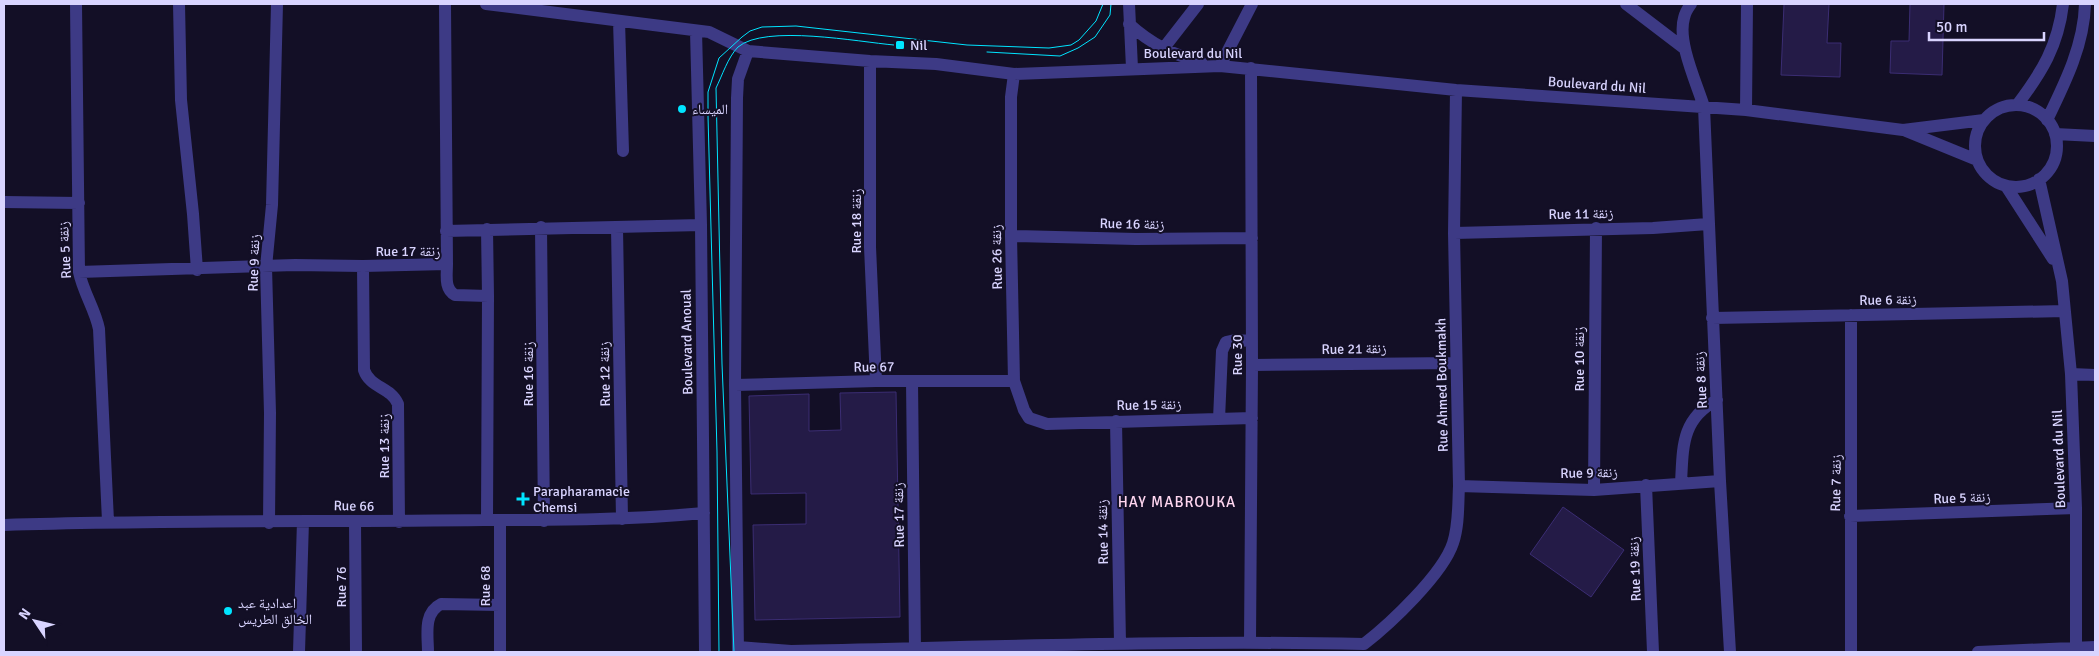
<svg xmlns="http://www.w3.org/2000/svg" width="2099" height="656" font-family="Signika,'Noto Naskh Arabic',sans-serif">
<rect width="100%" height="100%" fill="#130f26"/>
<path fill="#241b47" stroke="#3b2d73" d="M1784 4H1829L1827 43H1841L1840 77 1781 75Z
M1910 4H1944L1942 75 1890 73 1891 41H1909Z
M896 392 900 617 755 620 753 525 806 524V493L751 494 749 396 809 394V431L841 430 840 393Z
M1563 507 1624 550 1591 597 1530 554Z"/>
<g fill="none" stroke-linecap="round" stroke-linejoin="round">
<path stroke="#3d3a85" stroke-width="12" d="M76 4 79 272C83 292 95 309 99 329L108 521
M179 4 181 100 193 214 197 270
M445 4 447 264
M486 4 709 32 748 51 870 61 936 64 1014 74 1220 66 1456 90 1746 110 1903 130 1984 120
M1129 4 1132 68
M1626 4 1685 49
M1691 4C1688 8 1685 13 1684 18 1677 42 1697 84 1704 107L1720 481 1730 652
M619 21 623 151
M1129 24C1151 44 1173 55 1201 62
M696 31 701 225 705 652
M1163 49 1198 4
M870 61V247L876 381
M1220 66 1252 4
M1014 74 1011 97V236L1014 381 1024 410 1029 418 1047 424 1252 418
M2017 105C2042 72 2058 46 2063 4
M1975 146a41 41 0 1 1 82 0a41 41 0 1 1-82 0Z
M1746 110 1747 4
M2047 120C2065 83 2084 45 2085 4
M1906 131 1977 160
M2055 134 2095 136
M2039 179 2062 281 2071 374 2076 508V652
M2006 186 2053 259
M4 202 79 203
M541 227 544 521
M617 228 622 519
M487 229 488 296
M446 231 701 225
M1454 233 1653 228 1708 224
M1011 236 1136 239 1252 238
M363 266 364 370C370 388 391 387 398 404L399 522
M79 272 295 265 363 266 447 264C447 275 444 289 455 295L488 296 487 520
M1712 318 2065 311
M1252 365 1456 363
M2071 374 2095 375
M912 381 915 649
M735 385 876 381H1014
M1219 419 1222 351 1226 342 1235 340 1252 341
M1116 421 1120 643
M1681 483C1683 447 1681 419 1717 400
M1646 485 1653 652
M1459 486 1594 490 1720 481
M1594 490 1596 228
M1850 516 2076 508
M355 521 356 652
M500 521V652
M269 523 270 413 266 267 272 205 277 4
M4 525C164 520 324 522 484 520 557 520 630 520 704 513
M1250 642 1252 365 1251 68
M1364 644C1390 624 1443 574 1453 543 1459 525 1458 505 1459 486L1454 233 1456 90
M738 647 791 651C982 647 1173 640 1364 644
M299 652 303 521
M428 652C428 635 423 613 441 604L500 605
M738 652 735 385 737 98 738 79 748 51
M1851 652V315
M1978 652 2095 647"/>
<path stroke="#00e4ff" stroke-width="1" d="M987 52 1060 56 1078 48 1095 37 1110 15 1111 4
M719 652 717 452 708 116V92L719 58 742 37 750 31 762 27 796 26 967 45 1049 48 1071 45 1079 40 1096 21 1103 4
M734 652 722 364 716 88C722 76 728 57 738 47 765 24 859 42 894 45"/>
</g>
<g fill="#00e4ff" stroke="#130f26" stroke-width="2">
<rect x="895" y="40" width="10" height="10" rx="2.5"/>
<circle cx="682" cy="109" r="5"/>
<path d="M520.5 491.5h5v5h5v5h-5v5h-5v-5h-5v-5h5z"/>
<circle cx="228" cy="611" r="5"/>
</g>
<g text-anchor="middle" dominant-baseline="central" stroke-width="4" stroke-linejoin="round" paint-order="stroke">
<g font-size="14" fill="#d9d4ff" stroke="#130f26" text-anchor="start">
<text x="910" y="45">Nil</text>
<text x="692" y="109">الميساء</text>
<text x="533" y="491">Parapharamacie<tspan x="533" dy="16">Chemsi</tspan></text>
<text x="238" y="603">اعدادية عبد<tspan x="238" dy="16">الخالق الطريس</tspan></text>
</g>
<g font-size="14" fill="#d9d4ff" stroke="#130f26">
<text x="1193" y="53">Boulevard du Nil</text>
<text transform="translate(1597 85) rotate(4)">Boulevard du Nil</text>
<text transform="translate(1581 214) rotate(-1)">Rue 11 زنقة</text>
<text transform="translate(856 221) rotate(-90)">Rue 18 زنقة</text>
<text transform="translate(1132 224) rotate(1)">Rue 16 زنقة</text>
<text transform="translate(65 250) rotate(-93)">Rue 5 زنقة</text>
<text x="408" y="251">Rue 17 زنقة</text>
<text transform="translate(997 257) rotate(-91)">Rue 26 زنقة</text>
<text transform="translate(254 263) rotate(-88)">Rue 9 زنقة</text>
<text transform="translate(1888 300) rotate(-1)">Rue 6 زنقة</text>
<text transform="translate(687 342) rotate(-91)">Boulevard Anoual</text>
<text transform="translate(1354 349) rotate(-1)">Rue 21 زنقة</text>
<text transform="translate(1237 355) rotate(-90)">Rue 30</text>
<text transform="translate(1579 359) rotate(-90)">Rue 10 زنقة</text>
<text transform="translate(874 367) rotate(-1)">Rue 67</text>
<text transform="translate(528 374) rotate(-90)">Rue 16 زنقة</text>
<text transform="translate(605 374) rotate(-91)">Rue 12 زنقة</text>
<text transform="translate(1701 380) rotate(-93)">Rue 8 زنقة</text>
<text transform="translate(1442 385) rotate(-91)">Rue Ahmed Boukmakh</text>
<text transform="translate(1149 405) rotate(-1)">Rue 15 زنقة</text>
<text transform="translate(384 446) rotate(-90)">Rue 13 زنقة</text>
<text transform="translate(2059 459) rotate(-92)">Boulevard du Nil</text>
<text transform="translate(1589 473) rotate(-1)">Rue 9 زنقة</text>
<text transform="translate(1836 483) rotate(-89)">Rue 7 زنقة</text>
<text transform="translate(1962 498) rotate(-2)">Rue 5 زنقة</text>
<text transform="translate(354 506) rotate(1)">Rue 66</text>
<text transform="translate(899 515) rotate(-91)">Rue 17 زنقة</text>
<text transform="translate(1103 532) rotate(-91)">Rue 14 زنقة</text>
<text transform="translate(1635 569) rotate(-92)">Rue 19 زنقة</text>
<text transform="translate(485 586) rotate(-90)">Rue 68</text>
<text transform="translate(341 587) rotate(-90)">Rue 76</text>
</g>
<g font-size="15" letter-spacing="1" fill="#ffd6f0" stroke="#130f26">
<text x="1177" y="502">HAY MABROUKA</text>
</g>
</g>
<rect width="2099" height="656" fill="none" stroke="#d9d4ff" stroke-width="10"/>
<g transform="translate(35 621) rotate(305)" stroke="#130f26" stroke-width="4" paint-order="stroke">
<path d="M0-4L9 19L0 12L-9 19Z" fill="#d9d4ff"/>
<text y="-8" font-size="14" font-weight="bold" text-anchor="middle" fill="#d9d4ff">N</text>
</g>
<path d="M1929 32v8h115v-8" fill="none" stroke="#d9d4ff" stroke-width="2.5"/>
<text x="1936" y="32" font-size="15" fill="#d9d4ff" stroke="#130f26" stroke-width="4" paint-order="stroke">50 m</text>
</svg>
